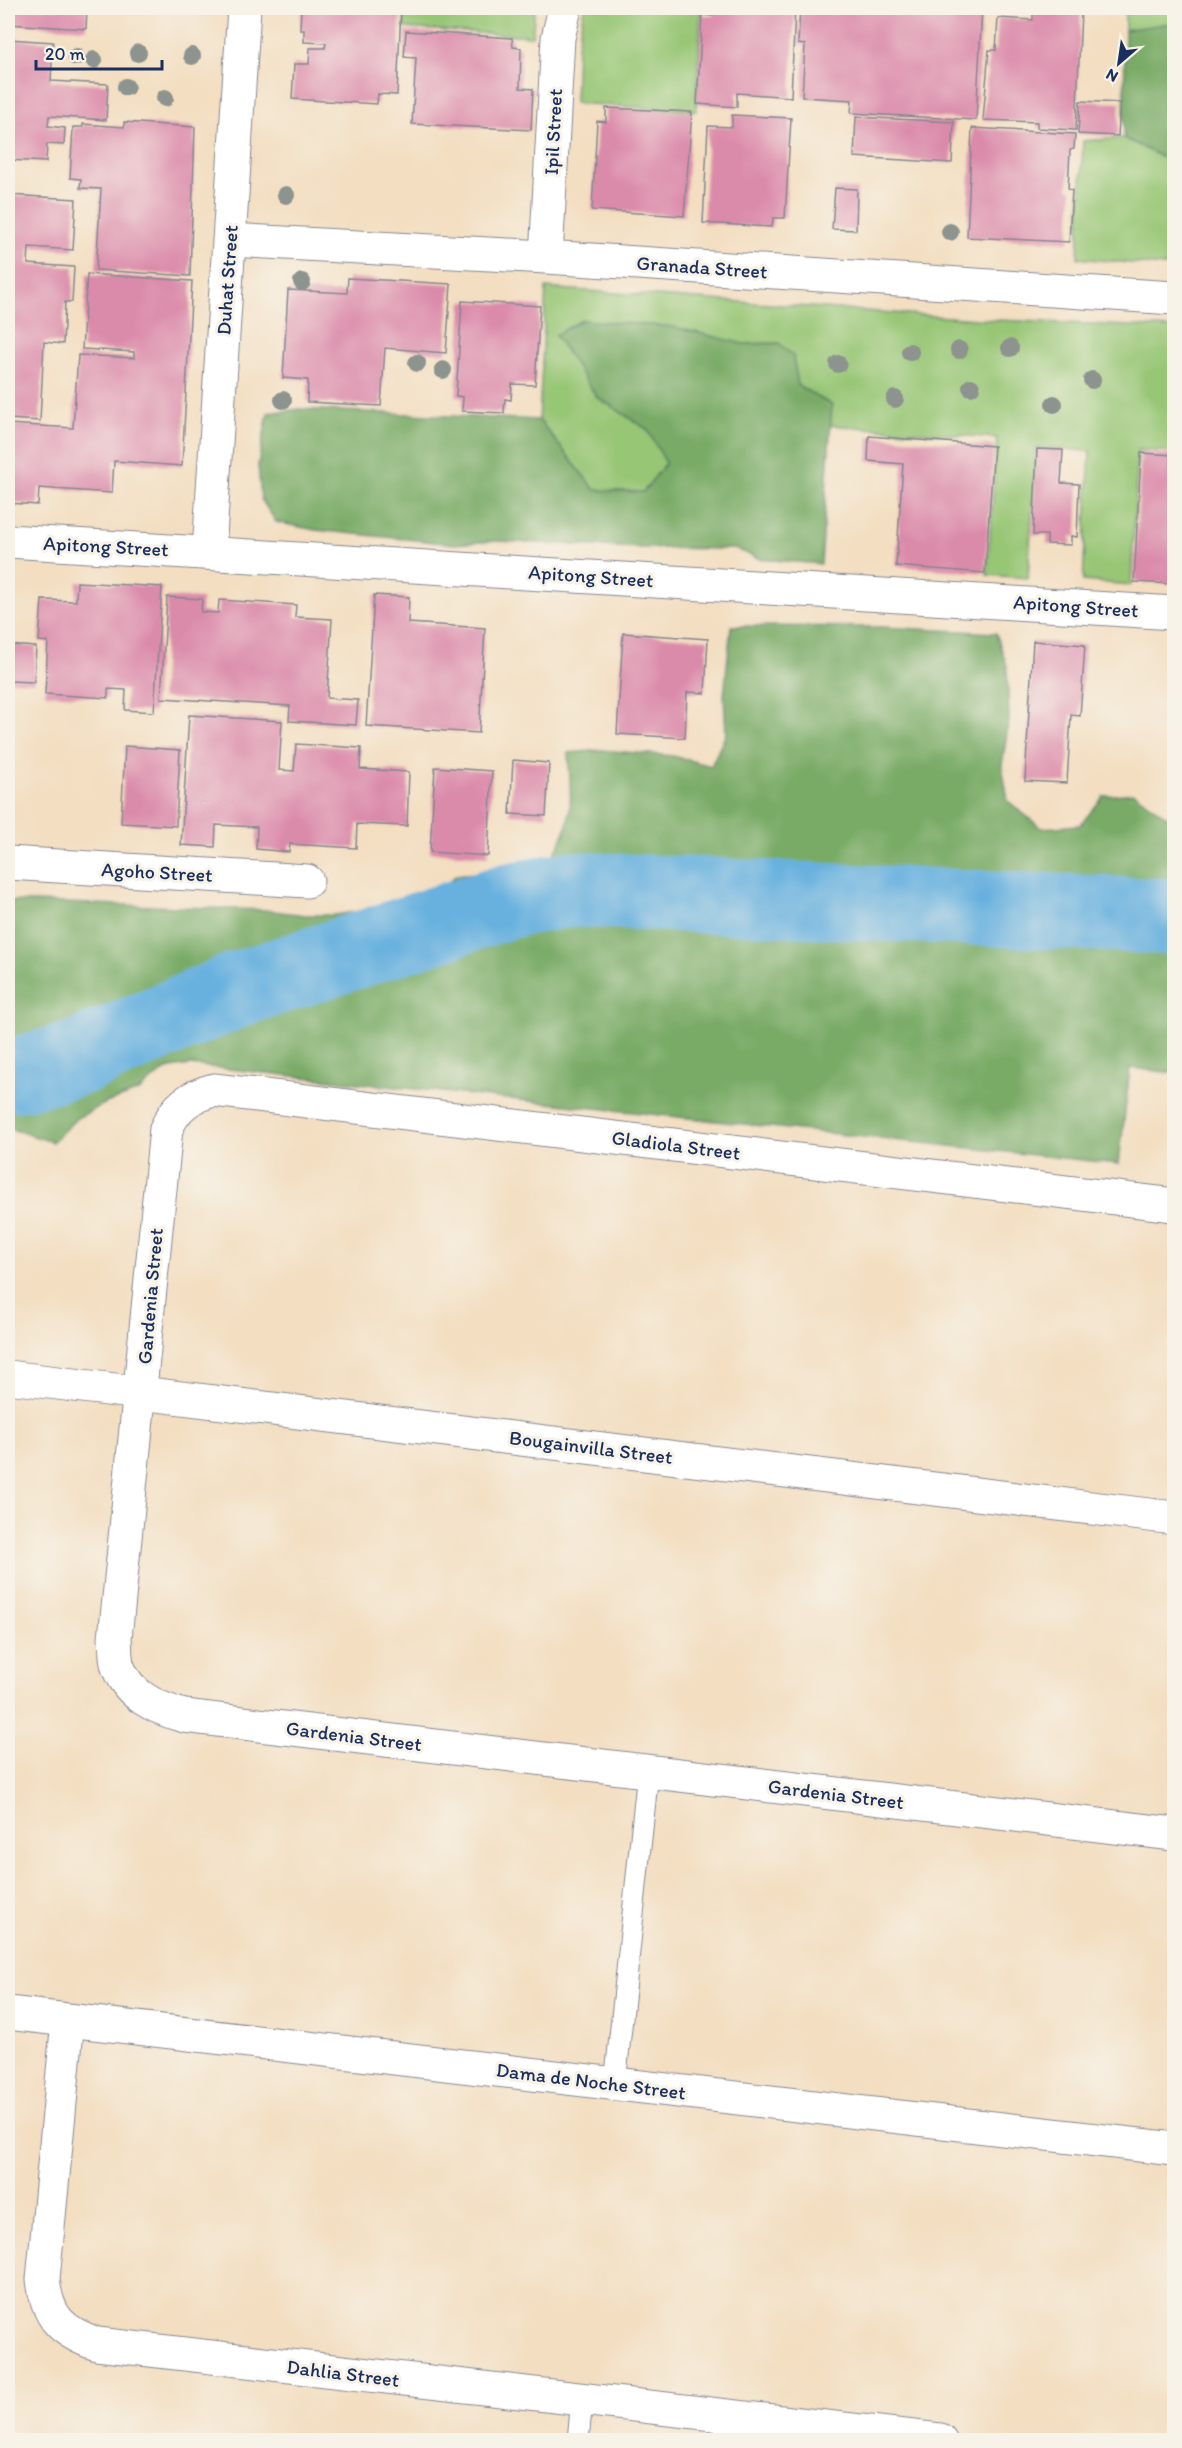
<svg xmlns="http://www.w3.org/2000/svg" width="1182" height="2448" font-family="Itim,sans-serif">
<rect width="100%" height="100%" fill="#f7f3e8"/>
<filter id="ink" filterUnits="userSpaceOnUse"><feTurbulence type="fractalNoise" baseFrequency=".0167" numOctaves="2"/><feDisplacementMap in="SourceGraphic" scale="12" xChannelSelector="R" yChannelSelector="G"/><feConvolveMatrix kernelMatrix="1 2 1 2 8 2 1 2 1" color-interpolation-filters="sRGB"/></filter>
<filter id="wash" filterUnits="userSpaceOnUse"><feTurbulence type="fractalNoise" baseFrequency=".008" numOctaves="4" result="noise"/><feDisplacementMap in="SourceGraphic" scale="24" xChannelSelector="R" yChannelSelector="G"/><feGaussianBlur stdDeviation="1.35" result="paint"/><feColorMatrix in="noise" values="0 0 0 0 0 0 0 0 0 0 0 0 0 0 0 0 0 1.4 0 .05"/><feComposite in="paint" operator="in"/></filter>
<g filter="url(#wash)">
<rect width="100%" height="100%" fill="#f3dec1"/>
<path fill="#97c675" stroke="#597a6a" stroke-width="1.5" d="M405 8H535L532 36 404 28Z
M584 8H701L696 111 575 103 577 47Z
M1125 8 1174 9V24L1125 30Z
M1124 138 1174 163V267L1078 258 1083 141Z
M546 288 976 319 1174 328V452L1138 450 1131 585 1083 581 1090 451 1036 448 1028 578 987 575 997 438 829 425 831 405 798 386 793 357 779 343 743 344 674 327 582 320 556 335 597 397 647 429 666 463 643 492 595 490 539 420Z"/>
<path fill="#79ab66" stroke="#4a6d62" stroke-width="1.5" d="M1164 24H1174V163L1124 138 1125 30Z
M582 320 674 327 743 344 779 343 793 356 798 386 832 405 821 564 760 559 736 549 642 548 494 541 455 544 315 530 276 522 261 499 258 465 268 413 299 409 539 420 595 490 643 492 666 463 647 429 597 397 555 335Z
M731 626 881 627 996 633 1007 666 1009 720 1002 765 1008 801 1041 828 1080 825 1104 796 1134 793 1174 822V1073L1130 1068 1119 1164 190 1065 171 1068 159 1074 139 1091 106 1103 77 1118 52 1142 8 1128V901L265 910 305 915H336L407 903 438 894 456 875 496 871 553 856C576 819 571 794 568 753L602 750 673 756 711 766 726 734 724 696Z"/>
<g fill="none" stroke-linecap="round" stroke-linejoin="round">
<path stroke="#67b1df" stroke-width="76" d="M8 1074 24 1073 75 1059 239 989 508 901 570 889 1174 917"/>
</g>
<g id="blocks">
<path fill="#db8baa" d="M8 8H87L86 29 8 24Z
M301 8H401L397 95 378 94 377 104 292 99 294 64H309L310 48H325L326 43 304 42V30H300Z
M714 8H795L791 97 737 93V107L697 104 702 15 713 16Z
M800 8H982L976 120 851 113 852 100 802 97 805 45 798 44Z
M1033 8 1081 11 1076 130 1037 128V122L983 120 989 50H996L998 18 1033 20Z
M406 31 512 38 513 47 521 48 520 88 533 89 531 130 412 124 416 58 404 57Z
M8 39 53 42 51 81 108 84 106 120 49 116 48 126 65 128 64 145 47 144 46 162 8 160Z
M1080 101 1120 103 1118 136 1078 134Z
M606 108 692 112 684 216 592 210 597 121 606 122Z
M732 115 791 118 785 218H773L772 227 703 223 708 126 732 127Z
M856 117 954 122 952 163 854 157Z
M124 122 195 127 190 276 96 270 101 189 80 188 81 179 70 178 73 127H83V124L124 127Z
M972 128 1075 134 1074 149 1070 150 1068 189 1072 190 1069 242 967 237Z
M835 188 857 189 856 230 832 229Z
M8 195 76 199 73 250 29 247 28 264 74 267 72 302H65L63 344 44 342 40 421 8 419Z
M87 274 192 281 182 466 114 461 112 493 39 488 38 505 8 503V424L73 428 78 355 134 358V352L82 349Z
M348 278 451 284 446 353 385 348 381 406 307 402 308 380 283 378 288 290 347 293Z
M462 301 540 306 535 385 512 384 511 400 505 399 504 413 462 411 463 397 456 396Z
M869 436 994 446 985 573 896 566 903 464 868 461Z
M1037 449 1063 450 1061 483 1079 484 1077 537 1071 536V545L1047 544V535H1033Z
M1141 453 1174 455V584L1134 582Z
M77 582 162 587 154 712 125 710 126 690 108 689V698L45 694 48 642 39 641 42 600 76 601Z
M374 595 409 597 408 623 485 628 479 733 366 726Z
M167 597 202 599 201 612 218 613 219 600 296 605 295 617 332 619 327 698 358 700 356 725 289 721 290 706 161 698Z
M623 633 708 639 705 693 687 692 685 738 617 734Z
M1033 641 1085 645 1080 716 1071 715 1067 783 1025 781Z
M8 645 36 647 34 682 8 681Z
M189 715 282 721 279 770 294 771 296 744 361 748 360 769 409 772 407 826 357 824 356 848 290 844 289 852 256 849 257 827 216 825 215 847 181 845Z
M125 746 180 750 176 826 121 823Z
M513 760 549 763 546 816 510 814Z
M435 767 492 771 488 856 430 852Z"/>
</g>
</g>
<g filter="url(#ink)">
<use href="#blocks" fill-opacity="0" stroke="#878690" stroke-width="1.5"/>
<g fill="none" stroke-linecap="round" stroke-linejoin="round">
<defs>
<path id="lane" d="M615 2084 648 1772
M578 2440 582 2400"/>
<path id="street" d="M229 240 546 257 1174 298
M546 257 558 38 565 8
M8 541 1174 613
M209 552 244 8
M8 863 307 881
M1174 1205 214 1090C190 1096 176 1106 166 1129L115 1638C116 1647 115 1659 118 1667 129 1696 156 1708 184 1716L1174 1834
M8 1377 1174 1518
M8 2013 1174 2149
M68 2020 43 2279C47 2318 62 2332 97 2344L940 2440"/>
</defs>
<use href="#lane" stroke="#878690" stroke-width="23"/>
<use href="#street" stroke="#878690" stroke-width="35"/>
<use href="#lane" stroke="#fff" stroke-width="21"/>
<use href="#street" stroke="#fff" stroke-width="33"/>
</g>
<g fill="#8d938e">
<circle cx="138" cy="53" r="9"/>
<circle cx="192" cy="56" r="9"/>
<circle cx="76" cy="57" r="9"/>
<circle cx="94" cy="60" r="9"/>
<circle cx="126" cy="87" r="9"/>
<circle cx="165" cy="98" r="9"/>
<circle cx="286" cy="195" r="9"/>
<circle cx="950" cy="232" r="9"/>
<circle cx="302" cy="282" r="9"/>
<circle cx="1010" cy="348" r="9"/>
<circle cx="959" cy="350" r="9"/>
<circle cx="910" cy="352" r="9"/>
<circle cx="417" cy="363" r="9"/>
<circle cx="838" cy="364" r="9"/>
<circle cx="443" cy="370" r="9"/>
<circle cx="1092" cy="380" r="9"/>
<circle cx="971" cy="387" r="9"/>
<circle cx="895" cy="399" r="9"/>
<circle cx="283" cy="400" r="9"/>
<circle cx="1054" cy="404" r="9"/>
</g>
</g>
<g text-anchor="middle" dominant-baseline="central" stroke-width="6" stroke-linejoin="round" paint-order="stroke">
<g font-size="20" fill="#1b2f5e" stroke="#f7f3e8">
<text transform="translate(553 132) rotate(-87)">Ipil Street</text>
<text transform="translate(702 267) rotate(4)">Granada Street</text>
<text transform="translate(227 280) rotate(-86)">Duhat Street</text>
<text transform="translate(106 546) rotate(3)">Apitong Street</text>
<text transform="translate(591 576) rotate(4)">Apitong Street</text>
<text transform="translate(1076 606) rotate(4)">Apitong Street</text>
<text transform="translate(157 872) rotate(3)">Agoho Street</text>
<text transform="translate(676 1145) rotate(7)">Gladiola Street</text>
<text transform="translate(150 1296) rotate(-85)">Gardenia Street</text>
<text transform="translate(591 1447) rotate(7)">Bougainvilla Street</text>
<text transform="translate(354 1736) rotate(7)">Gardenia Street</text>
<text transform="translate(836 1794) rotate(7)">Gardenia Street</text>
<text transform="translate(591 2081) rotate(7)">Dama de Noche Street</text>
<text transform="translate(343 2373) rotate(7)">Dahlia Street</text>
</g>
</g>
<rect width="1182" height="2448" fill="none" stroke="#f7f3e8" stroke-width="30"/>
<g transform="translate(1119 63) rotate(209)" stroke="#f7f3e8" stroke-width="4.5" paint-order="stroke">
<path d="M0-4.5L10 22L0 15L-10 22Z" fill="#1b2f5e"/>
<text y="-9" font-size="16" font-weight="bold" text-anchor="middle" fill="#1b2f5e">N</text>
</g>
<path d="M36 60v9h126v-9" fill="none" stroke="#1b2f5e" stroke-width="3"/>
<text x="45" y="60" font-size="18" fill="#1b2f5e" stroke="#f7f3e8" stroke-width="4.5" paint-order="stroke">20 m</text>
</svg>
